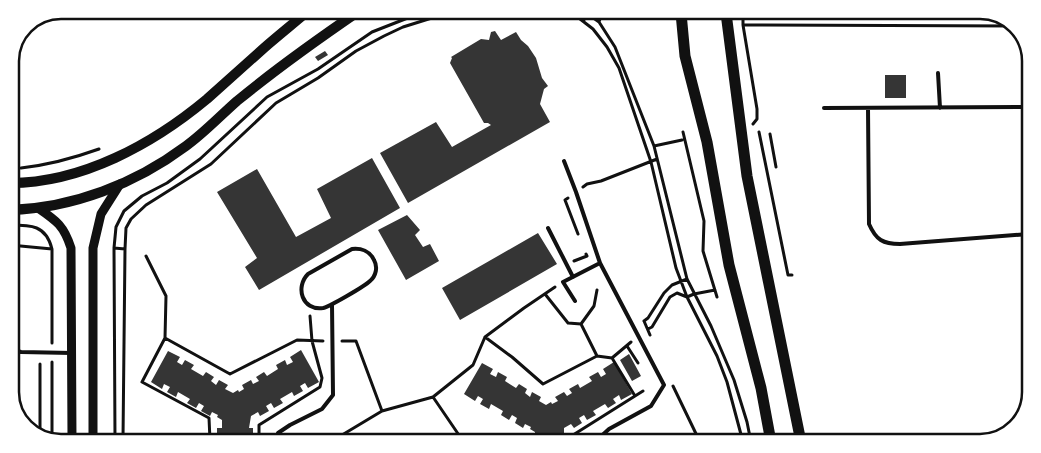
<svg xmlns="http://www.w3.org/2000/svg" width="1041" height="453" font-family="Karla,sans-serif">
<rect width="100%" height="100%" fill="#fff"/>
<path fill="#353535" d="M495 31 501 40 516 32 521 40 528 46 536 58 542 78 548 86 544 89 540 104 550 122 408 203 380 153 436 122 452 147 491 125 488 123H484L450 63 452 58 451 57 481 39 489 40 491 32Z
M325 51 328 55 318 61 315 57Z
M885 75H906V98H885Z
M372 158 400 208 259 290 245 267 257 258 217 192 257 169 296 237 331 218 317 189Z
M407 215 420 230 415 235 423 247 430 244 439 261 406 280 378 230Z
M538 233 557 264 460 320 442 288Z
M301 350 319 382 308 388 305 383 300 386 303 391 294 396 292 392 280 399 283 403 274 408 271 403 266 406 269 411 260 416 258 412 251 416 249 428H253V438H248V440H222V438H217V428H222V420L217 417 218 415 212 412 210 416 201 411 204 406 199 403 196 408 187 403 190 399 178 392 176 397 167 392 170 387 164 384 162 389 151 382 168 351 180 357 177 362 182 365 185 360 194 365 191 369 203 376 206 372 214 377 211 381 216 385 219 380 228 385 225 389 233 393 238 390 239 392 244 389 242 385 251 380 253 384 259 381 256 377 264 372 267 376 278 369 276 365 285 360 287 365 293 362 290 357Z
M629 354 641 376 632 381 620 360Z
M614 362 632 394 621 400 619 395 613 399 616 403 608 408 605 404 593 411 596 415 587 420 584 415 579 418 582 423 574 428 571 424 564 428V434H562V441H535V432L530 429 531 427 525 424 523 428 515 423 517 418 512 415 509 420 501 415 503 411 491 404 489 409 480 404 483 399 478 396 475 401 464 394 482 363 493 369 490 374 496 377 498 372 507 377 505 381 516 388 519 384 527 389 525 393 530 397 532 392 541 397 539 401 546 405 551 402 552 404 558 401 555 397 564 392 567 396 572 393 569 389 578 384 580 388 592 381 589 377 598 372 601 377 606 374 603 369Z
M371 437 448 438V441L372 440Z"/>
<g fill="none" stroke-linecap="round" stroke-linejoin="round">
<path stroke="#111" stroke-width="3" d="M571 12 593 29 607 47 619 68 651 162 676 268 687 297 717 356 727 382 743 442
M585 12 599 22 615 47 654 146 687 279 711 326 734 380 747 422 751 442
M743 13V25L757 109V119L753 124
M583 21 590 12
M599 22 602 12
M743 25 1015 26
M683 132 704 221 703 251 717 297
M759 132 788 275H792
M770 134 776 167
M654 146 682 140
M21 168C48 165 74 158 99 149
M583 187 587 184 601 181 657 159
M568 198 565 200 578 234
M10 225C31 225 46 225 52 249V343
M10 245 52 249
M114 248 125 249 126 228 131 219 146 205 211 164 276 103 318 78 356 51 384 36 403 27 451 12
M146 256 166 296 165 338 142 382 209 418 210 440
M574 261 587 256 586 254
M545 294 568 323 581 324 597 356 612 358 635 396 573 435V441
M644 321 650 335
M644 321 648 318 664 293 672 285 687 279
M581 324 594 306 597 290
M648 329 652 327 670 297 677 293 687 297 694 294 715 290
M485 337 512 357 543 384 597 356
M165 338 230 374 297 340 323 341
M627 346 638 363
M612 358 631 342
M52 362V439
M40 364V438
M673 386 700 442
M635 396 643 391
M433 397 463 441
M382 411 433 397 473 365 485 337 524 308 555 287
M115 439 114 248 116 227 124 211 142 196 167 183 200 159 267 97 318 69 372 32 423 12
M123 439 125 249
M259 440V425L320 387 322 378 312 341 310 316
M337 440V438L382 411 356 341H342
M522 441 524 440
M692 442 698 437"/>
<path stroke="#111" stroke-width="4" d="M938 73 940 108
M824 108 1030 107
M868 108 869 224C876 240 883 244 900 244L1029 234
M564 161 576 192 600 263 664 385 651 406 609 429 596 441
M548 228 573 277
M352 249C361 248 370 251 374 260 378 267 376 276 370 281 365 286 329 307 323 308 302 311 295 287 308 274Z
M575 301 563 282 600 263
M10 349 21 352 72 353
M275 440 278 433 290 425 322 409 333 395 332 304"/>
<path stroke="#111" stroke-width="9" d="M38 208C57 221 64 226 71 248L72 439
M93 439V248L101 214 120 184"/>
<path stroke="#111" stroke-width="10" d="M10 183C82 183 153 144 207 99 226 82 245 65 264 48 279 35 294 23 308 11
M10 210C73 208 135 184 186 146 204 133 220 116 237 101 276 69 318 39 359 11"/>
<path stroke="#111" stroke-width="11" d="M681 13 685 56 707 142 729 265 761 388 771 442
M726 13 747 176 801 442"/>
</g>
<path d="M0 0H1041V453H0ZM61 19H980A42 42 0 0 1 1022 61V392A42 42 0 0 1 980 434H61A42 42 0 0 1 19 392V61A42 42 0 0 1 61 19Z" fill="#fff" fill-rule="evenodd"/>
<path fill="none" stroke="#111" stroke-width="2.5" d="M61 19H980A42 42 0 0 1 1022 61V392A42 42 0 0 1 980 434H61A42 42 0 0 1 19 392V61A42 42 0 0 1 61 19Z"/>
</svg>
